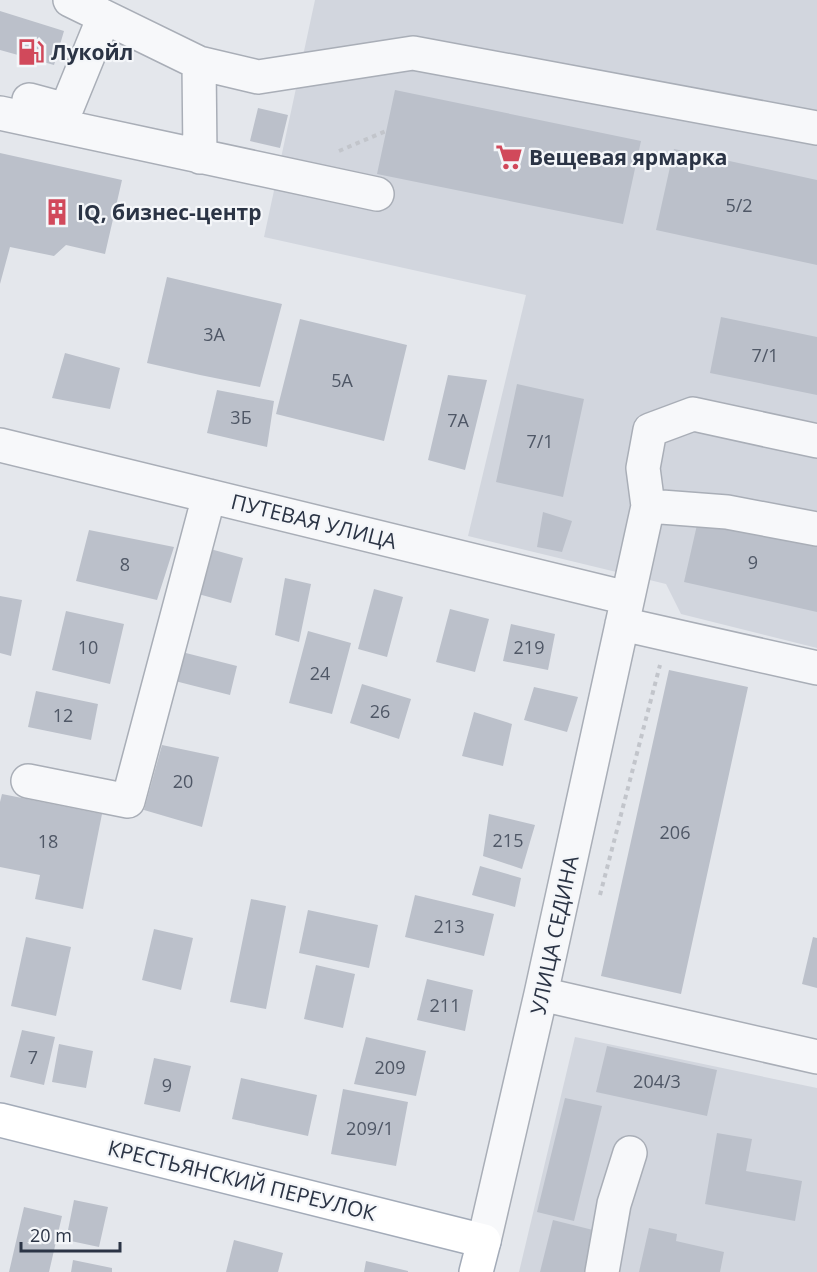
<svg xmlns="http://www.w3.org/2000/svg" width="817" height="1272" font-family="'Open Sans',sans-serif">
<rect width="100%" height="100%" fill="#e4e7ec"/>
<path fill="#d2d6de" d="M315 0H817V648L681 614 666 584 468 536 526 295 264 237Z
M575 1037 817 1088V1272H519Z"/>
<path fill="#bbc0ca" d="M0 11 64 31 54 65 0 50Z
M395 90 641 141 623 224 377 174Z
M258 108 288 115 280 148 250 141Z
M674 149 817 180V265L656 230Z
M0 153 122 180 105 254 66 245 54 256 10 247 0 284Z
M167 277 282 304 260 387 200 375 147 363Z
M721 317 817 337V395L710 373Z
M300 319 407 345 384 441 276 414Z
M65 353 120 368 110 409 52 398Z
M448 375 487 380 465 470 428 460Z
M517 384 584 399 563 497 496 482Z
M217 390 274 401 267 447 207 433Z
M543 512 572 521 562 552 537 547Z
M699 516 817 543V612L684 582Z
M89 530 174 547 157 600 76 581Z
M203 547 243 558 231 603 191 592Z
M285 578 311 584 299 642 275 635Z
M374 589 403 597 387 657 358 649Z
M0 596 22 600 11 656 0 653Z
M450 609 489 619 475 672 436 662Z
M66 611 124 624 110 684 52 670Z
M511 624 555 634 548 670 503 661Z
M308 631 351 643 332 714 289 703Z
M178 651 237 666 230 695 171 680Z
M669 670 748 687 681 994 601 976Z
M362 684 411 699 399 739 350 723Z
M534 687 578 697 567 732 524 720Z
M36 691 98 704 91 740 28 727Z
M474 712 512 724 503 766 462 756Z
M162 745 219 757 202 827 144 810Z
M2 794 102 814 83 909 35 899 40 875 0 867V802Z
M489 814 535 825 522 869 483 856Z
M480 866 521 878 515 907 472 895Z
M415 895 494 914 484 956 405 937Z
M251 899 286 906 266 1009 230 1002Z
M308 910 378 925 369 968 299 953Z
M154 929 193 938 181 990 142 980Z
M26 937 71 947 56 1016 11 1006Z
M813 937 817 938V988L802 984Z
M316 965 355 974 343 1028 304 1019Z
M427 979 473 990 465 1031 417 1020Z
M22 1030 55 1037 44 1085 10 1077Z
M366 1037 426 1051 416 1096 354 1084Z
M59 1044 93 1051 86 1088 52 1082Z
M607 1046 717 1070 707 1116 596 1092Z
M154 1058 191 1066 180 1112 144 1104Z
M241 1078 317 1095 308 1136 232 1119Z
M343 1089 408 1102 396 1166 331 1154Z
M565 1098 602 1106 574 1221 537 1212Z
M717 1133 752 1139 746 1171 802 1181 795 1221 705 1204Z
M74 1200 108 1207 99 1247 66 1240Z
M24 1207 62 1216 49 1272H9Z
M553 1220 597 1231 586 1272H540Z
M649 1228 677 1234 676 1241 724 1252 720 1272H639Z
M234 1240 283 1253 278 1272H226Z
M73 1260 112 1268V1272H71Z
M366 1261 408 1271V1272H364Z"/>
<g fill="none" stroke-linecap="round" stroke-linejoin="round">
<defs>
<path id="minor" d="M70 0 199 63 258 77 413 53 817 128
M199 63 200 157
M29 100 66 110 104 17
M0 113 377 194
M0 445 627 598
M648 506 727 512 817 529
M622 624 817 668
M28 781 128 801 209 496
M541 994 817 1057
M484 1241 541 994 648 506 643 468 650 430 693 414 817 441
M602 1272 614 1204 630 1153"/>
<path id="major" d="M0 1120 484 1241 476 1272"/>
</defs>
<use href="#minor" stroke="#a9aeb7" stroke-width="36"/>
<use href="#major" stroke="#a3abb8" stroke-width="36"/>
<path stroke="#c2c5cb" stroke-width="4" stroke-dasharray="4.5 4.5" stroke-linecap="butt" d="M339 151 386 131
M600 895 660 665"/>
<use href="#minor" stroke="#f7f8fa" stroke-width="33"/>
<use href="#major" stroke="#fff" stroke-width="33"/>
</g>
<defs>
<symbol id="fuel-bare" viewBox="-9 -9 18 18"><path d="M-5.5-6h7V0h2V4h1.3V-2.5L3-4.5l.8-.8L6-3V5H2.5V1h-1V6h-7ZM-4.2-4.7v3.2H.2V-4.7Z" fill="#d1495b" stroke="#f4f6f9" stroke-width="2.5" paint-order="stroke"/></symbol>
<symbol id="supermarket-bare" viewBox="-9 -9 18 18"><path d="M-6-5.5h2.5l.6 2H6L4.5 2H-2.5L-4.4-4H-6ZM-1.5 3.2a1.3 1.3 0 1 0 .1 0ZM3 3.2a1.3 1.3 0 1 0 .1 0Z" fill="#d1495b" stroke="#f4f6f9" stroke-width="2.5" paint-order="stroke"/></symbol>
<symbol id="building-bare" viewBox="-9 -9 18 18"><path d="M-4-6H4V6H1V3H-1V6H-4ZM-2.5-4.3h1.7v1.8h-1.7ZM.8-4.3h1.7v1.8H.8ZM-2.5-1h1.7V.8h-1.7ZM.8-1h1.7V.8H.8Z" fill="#d1495b" stroke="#f4f6f9" stroke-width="2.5" paint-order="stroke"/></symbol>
</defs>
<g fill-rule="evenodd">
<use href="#fuel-bare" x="12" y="33" width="38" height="38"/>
<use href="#supermarket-bare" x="490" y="138" width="38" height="38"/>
<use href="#building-bare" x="38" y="193" width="38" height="38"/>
</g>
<g text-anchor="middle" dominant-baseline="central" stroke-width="4.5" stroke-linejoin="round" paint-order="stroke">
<g font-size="18" fill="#4f5766">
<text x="739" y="205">5/2</text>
<text x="214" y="334">3А</text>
<text x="765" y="355">7/1</text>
<text x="342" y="380">5А</text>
<text x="241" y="417">3Б</text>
<text x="458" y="420">7А</text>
<text x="540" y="441">7/1</text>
<text x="753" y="562">9</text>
<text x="125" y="564">8</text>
<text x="88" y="647">10</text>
<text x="529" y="647">219</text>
<text x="320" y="673">24</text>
<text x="380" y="711">26</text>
<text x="63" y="715">12</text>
<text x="183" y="781">20</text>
<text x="675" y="832">206</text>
<text x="508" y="840">215</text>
<text x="48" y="841">18</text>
<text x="449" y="926">213</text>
<text x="445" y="1005">211</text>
<text x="33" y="1057">7</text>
<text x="390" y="1067">209</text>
<text x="657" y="1081">204/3</text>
<text x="167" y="1085">9</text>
<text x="370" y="1128">209/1</text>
</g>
<g font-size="21" font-weight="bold" fill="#2b3445" stroke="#f4f6f9" text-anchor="start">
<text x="51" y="52">Лукойл</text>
<text x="529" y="157">Вещевая ярмарка</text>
<text x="77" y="212">IQ, бизнес-центр</text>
</g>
<g font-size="21" fill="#2b3445" stroke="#f4f6f9">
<text transform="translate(314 521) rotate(14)">ПУТЕВАЯ УЛИЦА</text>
<text transform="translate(554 935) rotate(-78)">УЛИЦА СЕДИНА</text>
<text transform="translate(242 1180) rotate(14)">КРЕСТЬЯНСКИЙ ПЕРЕУЛОК</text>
</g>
</g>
<path d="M21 1242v9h99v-9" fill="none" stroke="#2b3445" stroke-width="3"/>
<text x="30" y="1242" font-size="18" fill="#2b3445" stroke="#f4f6f9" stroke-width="4.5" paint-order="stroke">20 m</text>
</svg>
